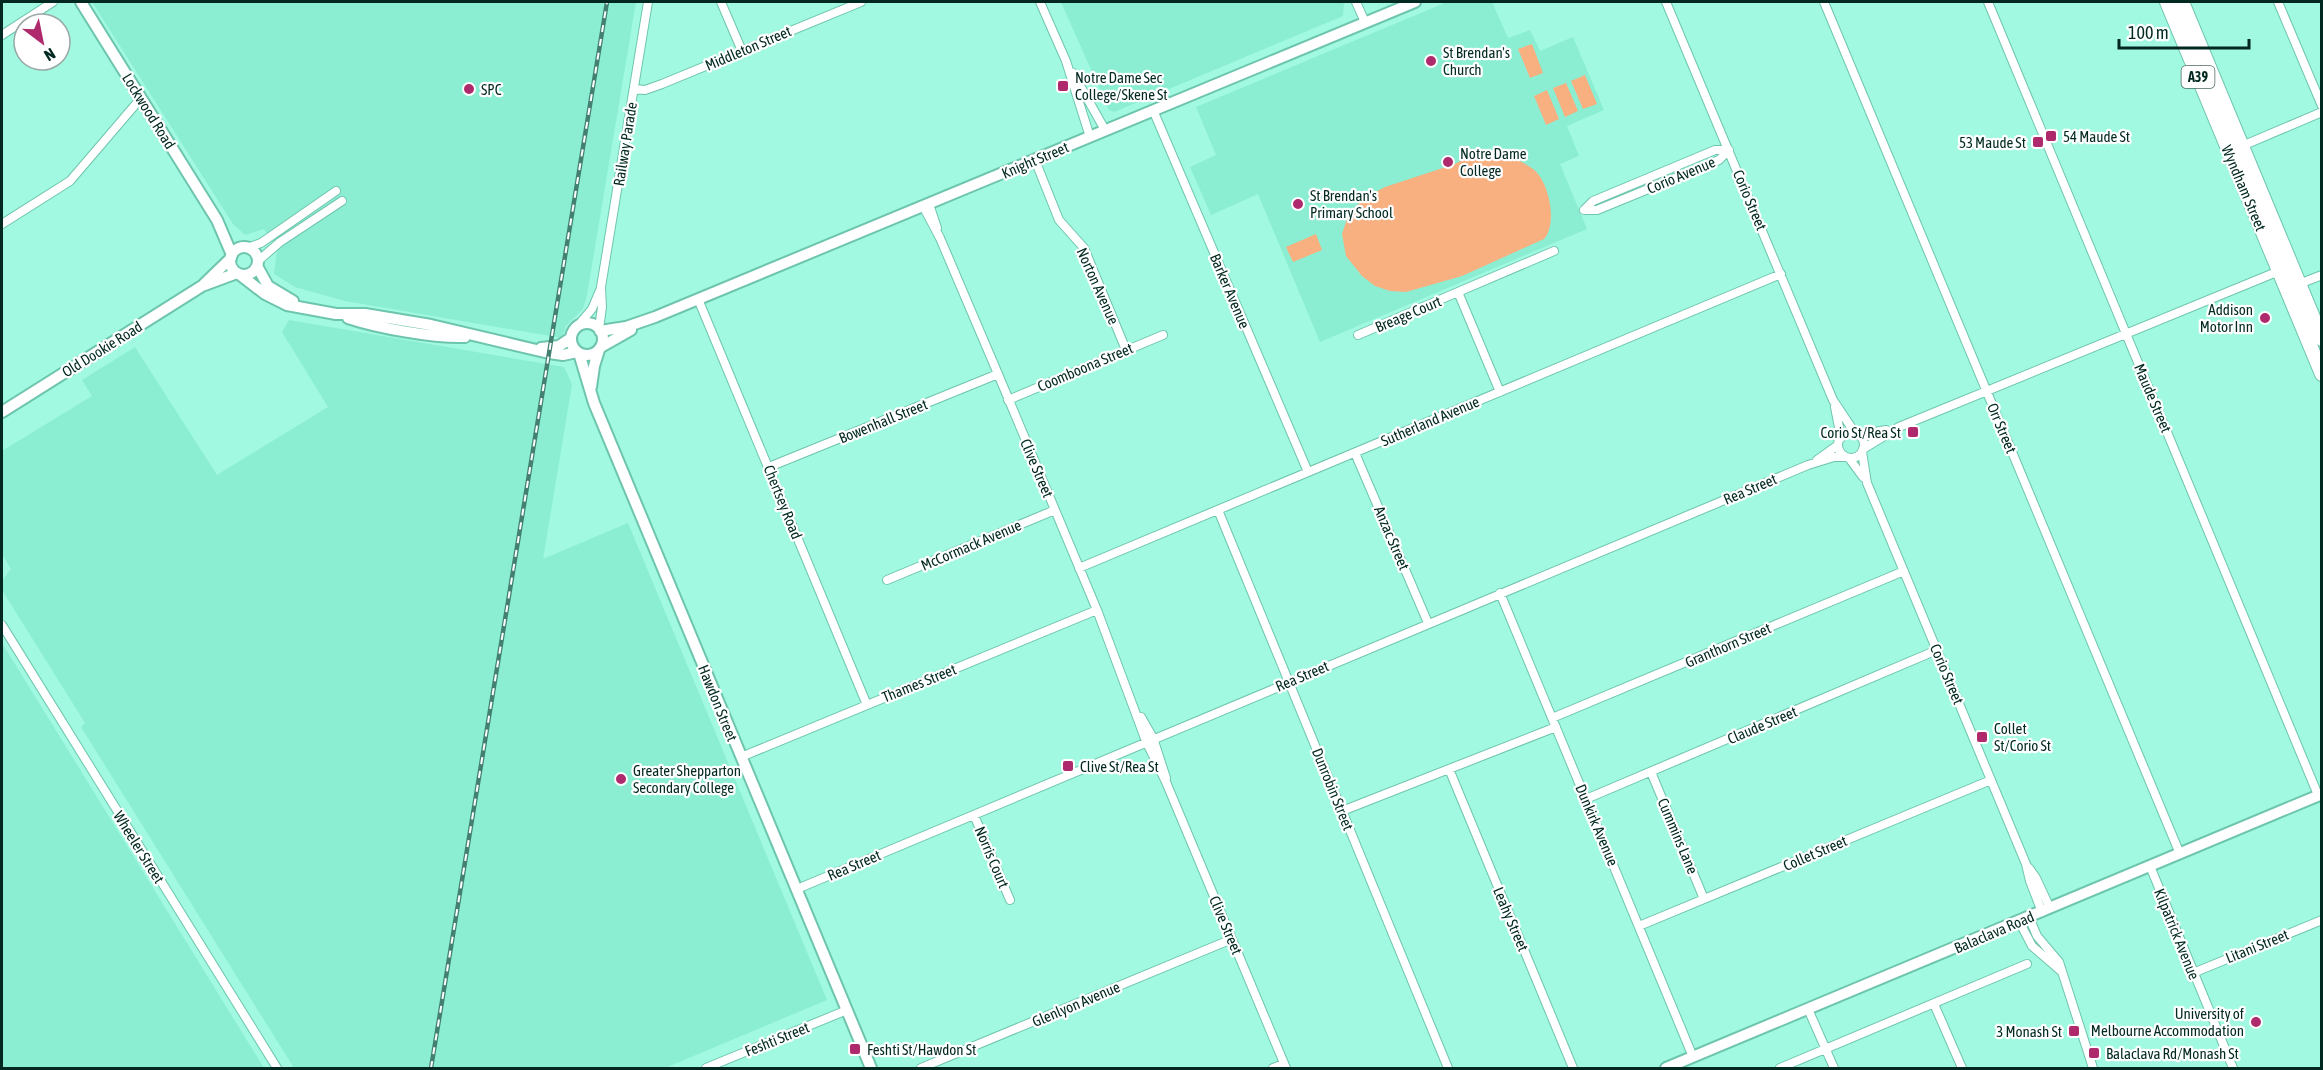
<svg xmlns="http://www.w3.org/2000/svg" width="2323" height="1070" font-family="'Asap Condensed',sans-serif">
<rect width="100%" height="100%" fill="#a0f9e0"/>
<path fill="#8beed3" d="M92 2H636L587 295 583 309 566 326 562 338 345 301 295 287 274 274 277 250 264 229 245 235 233 224Z
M1061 2H1344V3L1343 16 1114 112 1109 110Z
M1447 2H1492L1508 38 1530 30 1540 51 1573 37 1604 110 1567 126 1579 156 1560 164 1587 229 1320 342 1258 194 1211 215 1190 167 1216 155 1196 107Z
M289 320 564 367 572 384 543 559 628 523 827 1000 665 1068H294L81 727 85 723 2 590V581L11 569 2 554V451L92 396 82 380 135 347 217 475 328 407 282 332Z
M2 643 264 1068H2Z"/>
<path fill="#f8b080" d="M1532 44 1543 73 1530 78 1518 49Z
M1585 75 1597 104 1583 109 1571 81Z
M1566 83 1578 111 1565 117 1553 88Z
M1547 90 1559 119 1546 125 1534 96Z
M1490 151C1506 153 1520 160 1533 169 1549 181 1558 223 1544 239L1462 276 1406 292 1390 291 1375 286 1362 276 1346 256 1342 234 1347 219 1350 211 1370 195 1385 187 1455 164 1473 154Z
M1316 234 1322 250 1293 262 1286 247Z"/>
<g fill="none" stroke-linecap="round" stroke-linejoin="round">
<defs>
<path id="street" d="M721 2 742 51
M1040 2 1066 61 1090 137
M1356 2 1365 22
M1666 2 1833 400 1855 433
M1824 2 2180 854
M1988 2 2318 795
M2278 2 2322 106
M2 35 53 2
M1073 73 1105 130
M634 89 645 90 662 84 861 2
M1153 110 1308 472
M2242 146 2322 112
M1035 160 1059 220 1084 248 1126 350
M929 204 937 228
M923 206 940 238 998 374 1097 610 1146 741 1166 782 1286 1068
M1584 210H1597L1719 160 1729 150
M1584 210 1593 201 1715 150H1729
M2 224 70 181 141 98
M247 248 261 243 336 191
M258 261 280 242 342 201
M2299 284 2322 275
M698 299 867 705
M575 329 592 309 601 288
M599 329 602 307 601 287 648 2
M1358 335 1458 292
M1500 392 1458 292 1554 251
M1008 400 1163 335
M1835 407 1841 438
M1838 445a13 13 0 1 1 26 0a13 13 0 1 1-26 0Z
M1858 435 1886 430
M1863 449 1899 427 2279 271
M1862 452 1867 483 2026 864 2030 881 2042 912
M1355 453 1428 623
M1849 458 1863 477
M1817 460 1838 445
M769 467 998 374
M1218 510 1448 1068
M1079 568 1781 274
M887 580 1055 510
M1500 593 1693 1057
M2 625 277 1068
M1141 717 1153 738 1166 778
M1552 718 1904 571
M741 757 1097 610
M1449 769 1573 1068
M1651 772 1704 899
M1586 799 1937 650
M1342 811 1556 727
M974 815 1010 900
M2150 866 2233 1068
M2029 868 2036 878 2050 908
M797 889 1808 465 1834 457H1845
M2029 917 2037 936 2059 962 2093 1068
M2019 921 2032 946 2061 971
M1639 926 1991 780
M2193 973 2322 920
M1934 1004 1962 1068
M1808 1009 1834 1068
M706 1068 847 1010
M921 1068 1232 939
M1273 1068 1284 1064
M1780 1068 2027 964"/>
<path id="secondary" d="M81 2 217 220 232 255
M230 261a14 14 0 1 1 28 0a14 14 0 1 1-28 0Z
M257 266 268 286 293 301
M239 274 265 294 287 305 336 314H365L431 325 549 353 563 355 577 352
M204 284 231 258
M348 318C378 328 433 338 465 337
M571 339a16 16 0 1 1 32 0a16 16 0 1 1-32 0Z
M600 331 626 327 655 317 1415 2
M601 347 631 330
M541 348 559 346 571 338
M579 353 594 403 871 1068
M591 387 594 366 599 350
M2 412 202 286 237 273
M1666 1068 2322 794"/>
<path id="highway" d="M2167 2 2322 374
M2182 2 2322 339"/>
</defs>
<use href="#street" stroke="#6ec5ae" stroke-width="10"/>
<use href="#secondary" stroke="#6ec5ae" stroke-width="14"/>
<use href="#highway" stroke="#6ec5ae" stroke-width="16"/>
<use href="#street" stroke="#fff" stroke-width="8"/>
<use href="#secondary" stroke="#fff" stroke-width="10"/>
<use href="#highway" stroke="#fff" stroke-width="14"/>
<defs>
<path id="rail" d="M431 1068 607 2"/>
</defs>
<use href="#rail" stroke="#448071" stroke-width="4.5"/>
<use href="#rail" stroke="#fff" stroke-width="2" stroke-dasharray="7" stroke-linecap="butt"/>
</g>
<g fill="#af296d" stroke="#fff" stroke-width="2">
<circle cx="1431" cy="61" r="6"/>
<rect x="1057" y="80" width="12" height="12" rx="3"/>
<circle cx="469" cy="89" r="6"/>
<rect x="2045" y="130" width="12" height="12" rx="3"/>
<rect x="2032" y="136" width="12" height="12" rx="3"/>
<circle cx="1448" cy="162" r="6"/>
<circle cx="1298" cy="204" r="6"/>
<circle cx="2265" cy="318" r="6"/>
<rect x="1907" y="426" width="12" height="12" rx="3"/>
<rect x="1976" y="731" width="12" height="12" rx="3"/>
<rect x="1062" y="760" width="12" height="12" rx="3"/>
<circle cx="621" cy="779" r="6"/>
<circle cx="2256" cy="1022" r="6"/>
<rect x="2068" y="1025" width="12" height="12" rx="3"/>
<rect x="849" y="1043" width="12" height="12" rx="3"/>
<rect x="2088" y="1047" width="12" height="12" rx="3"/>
</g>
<g text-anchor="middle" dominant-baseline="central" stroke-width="4.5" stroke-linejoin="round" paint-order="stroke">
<rect fill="#fff" stroke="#4e6964" stroke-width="1.5" x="2181.5" y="66" width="33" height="22" rx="4.5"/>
<g font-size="14" font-weight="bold" fill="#022921">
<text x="2198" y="77">A39</text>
</g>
<g font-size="15" fill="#022921" stroke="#fff">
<text transform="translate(748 48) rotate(-23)">Middleton Street</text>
<text transform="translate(149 111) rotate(58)">Lockwood Road</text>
<text transform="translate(625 144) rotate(-81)">Railway Parade</text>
<text transform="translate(1035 160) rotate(-23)">Knight Street</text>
<text transform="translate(1681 175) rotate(-23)">Corio Avenue</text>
<text transform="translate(2244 188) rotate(67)">Wyndham Street</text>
<text transform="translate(1750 200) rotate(67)">Corio Street</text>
<text transform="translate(1098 286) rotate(66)">Norton Avenue</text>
<text transform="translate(1230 291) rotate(67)">Barker Avenue</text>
<text transform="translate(1408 314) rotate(-23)">Breage Court</text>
<text transform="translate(102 349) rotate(-32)">Old Dookie Road</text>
<text transform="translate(1085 367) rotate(-23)">Coomboona Street</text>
<text transform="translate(2153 398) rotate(67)">Maude Street</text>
<text transform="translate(883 421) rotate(-22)">Bowenhall Street</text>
<text transform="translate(1430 421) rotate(-23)">Sutherland Avenue</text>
<text transform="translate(2002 428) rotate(67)">Orr Street</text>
<text transform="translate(1037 468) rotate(67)">Clive Street</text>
<text transform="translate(1750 489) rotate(-23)">Rea Street</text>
<text transform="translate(783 502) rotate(68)">Chertsey Road</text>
<text transform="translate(1392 538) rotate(67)">Anzac Street</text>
<text transform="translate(971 545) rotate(-23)">McCormack Avenue</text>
<text transform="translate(1728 645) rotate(-23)">Granthorn Street</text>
<text transform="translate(1947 674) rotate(67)">Corio Street</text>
<text transform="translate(1302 676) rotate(-23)">Rea Street</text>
<text transform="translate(919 683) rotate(-22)">Thames Street</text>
<text transform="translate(718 703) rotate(68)">Hawdon Street</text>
<text transform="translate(1762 725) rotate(-23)">Claude Street</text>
<text transform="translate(1333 789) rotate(68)">Dunrobin Street</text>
<text transform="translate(1597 825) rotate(67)">Dunkirk Avenue</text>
<text transform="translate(1678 836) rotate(67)">Cummins Lane</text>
<text transform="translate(139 847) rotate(58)">Wheeler Street</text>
<text transform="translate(1815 853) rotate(-23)">Collet Street</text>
<text transform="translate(992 857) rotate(67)">Norris Court</text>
<text transform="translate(854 865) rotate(-23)">Rea Street</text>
<text transform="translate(1511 919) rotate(67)">Leahy Street</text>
<text transform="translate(1226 925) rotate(67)">Clive Street</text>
<text transform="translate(1994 932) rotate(-23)">Balaclava Road</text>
<text transform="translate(2177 934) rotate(68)">Kilpatrick Avenue</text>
<text transform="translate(2257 946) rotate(-22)">Litani Street</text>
<text transform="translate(1076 1004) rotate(-23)">Glenlyon Avenue</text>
<text transform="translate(777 1039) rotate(-22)">Feshti Street</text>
</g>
<g font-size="15" fill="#022921" stroke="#fff" text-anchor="start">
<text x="1443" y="52">St Brendan's<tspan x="1443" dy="17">Church</tspan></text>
<text x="1075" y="77">Notre Dame Sec<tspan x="1075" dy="17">College/Skene St</tspan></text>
<text x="481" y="89">SPC</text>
<text x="2063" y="136">54 Maude St</text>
<text x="2026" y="142" text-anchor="end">53 Maude St</text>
<text x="1460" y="153">Notre Dame<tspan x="1460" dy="17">College</tspan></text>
<text x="1310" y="195">St Brendan's<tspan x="1310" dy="17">Primary School</tspan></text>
<text x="2253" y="309" text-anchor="end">Addison<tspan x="2253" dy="17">Motor Inn</tspan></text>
<text x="1901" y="432" text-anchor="end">Corio St/Rea St</text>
<text x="1994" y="728">Collet<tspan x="1994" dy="17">St/Corio St</tspan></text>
<text x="1080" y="766">Clive St/Rea St</text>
<text x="633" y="770">Greater Shepparton<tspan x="633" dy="17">Secondary College</tspan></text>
<text x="2244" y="1013" text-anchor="end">University of<tspan x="2244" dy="17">Melbourne Accommodation</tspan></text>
<text x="2062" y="1031" text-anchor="end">3 Monash St</text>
<text x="867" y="1049">Feshti St/Hawdon St</text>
<text x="2106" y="1053">Balaclava Rd/Monash St</text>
</g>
</g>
<rect width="2323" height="1070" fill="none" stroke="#022921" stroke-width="6"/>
<g transform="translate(42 42) rotate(148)"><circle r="28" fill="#ffffff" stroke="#9aa9a6" stroke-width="1.5"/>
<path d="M0-4.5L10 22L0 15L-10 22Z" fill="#af296d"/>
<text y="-9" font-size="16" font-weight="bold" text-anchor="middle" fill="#022921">N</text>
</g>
<path d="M2119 39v9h130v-9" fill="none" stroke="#022921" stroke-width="3"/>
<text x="2128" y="39" font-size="18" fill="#022921" stroke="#ffffff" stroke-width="4.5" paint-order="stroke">100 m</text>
</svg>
